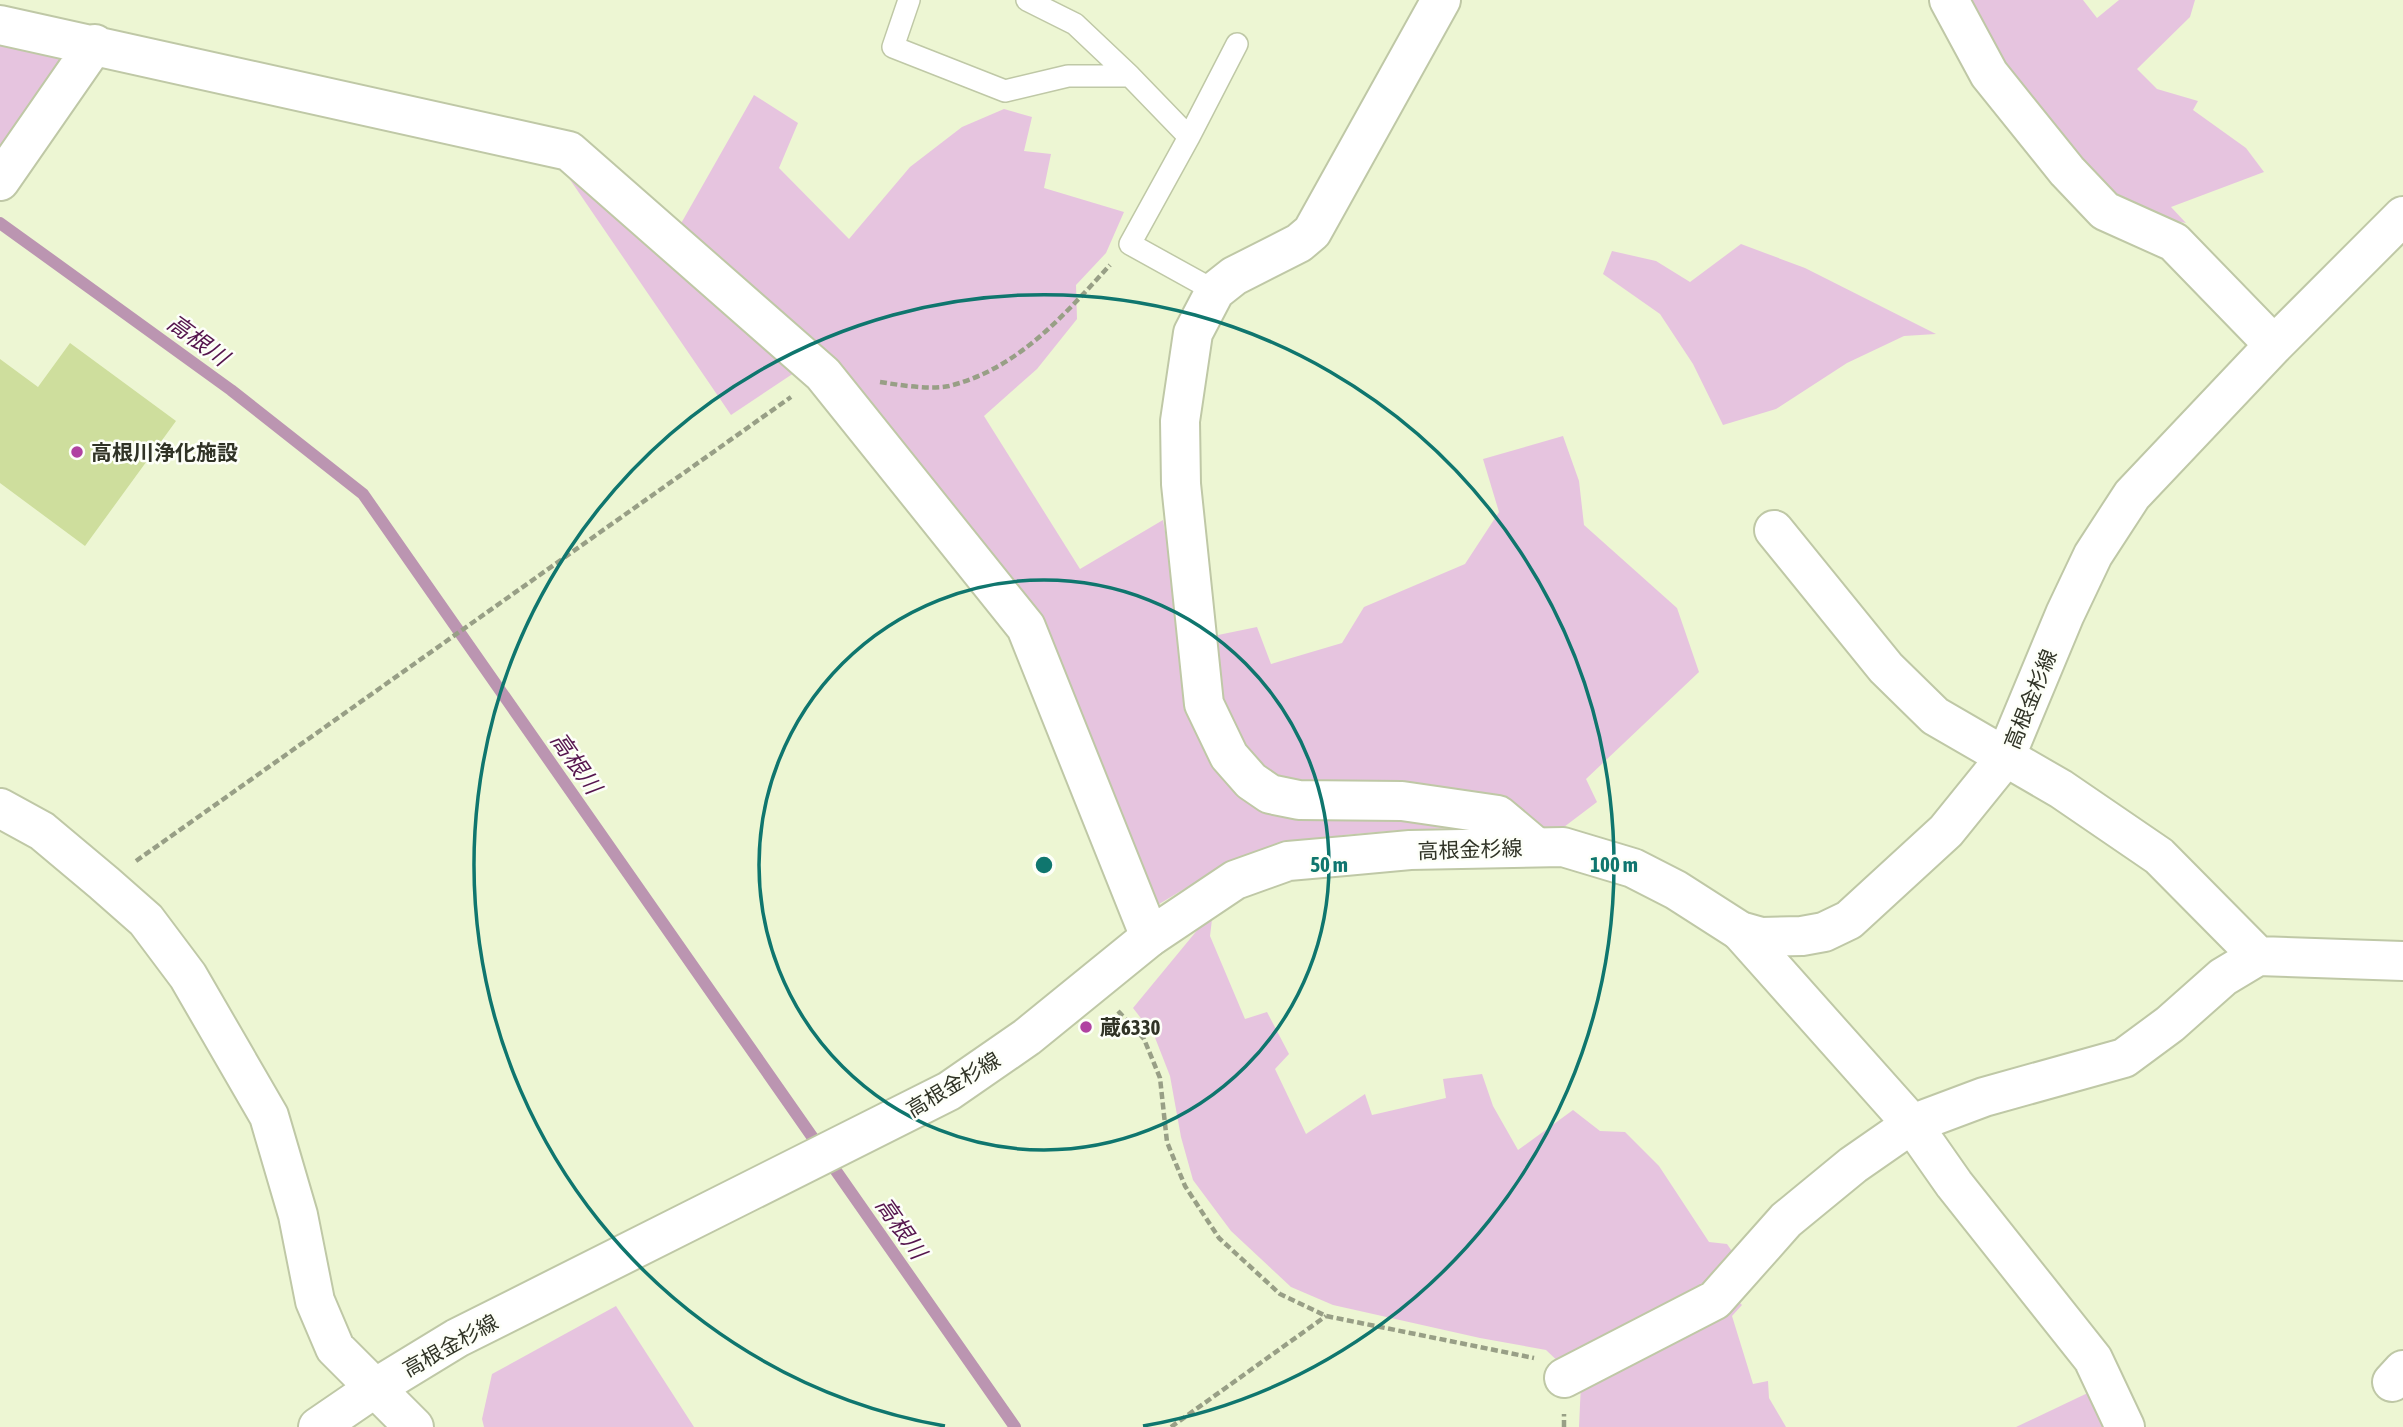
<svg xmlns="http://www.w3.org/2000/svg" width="2403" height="1427" font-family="'Asap Condensed','Noto Sans JP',sans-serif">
<rect width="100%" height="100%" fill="#edf6d3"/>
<path fill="#e6c4df" d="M1961 0H2083L2097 18 2119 0H2195L2190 17 2137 69 2157 89 2198 101 2193 110 2246 148 2264 172 2171 207 2186 223 2118 209 2073 163Z
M0 39 72 54 0 155Z
M754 95 798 123 779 168 849 239 910 167 962 127 1004 109 1032 117 1024 151 1051 154 1044 188 1124 212 1106 253 1076 285 1077 319 1037 369 984 416 1080 569 1163 520 1184 642 1257 627 1271 664 1342 643 1364 607 1465 564 1499 512 1483 459 1563 436 1579 481 1584 525 1677 608 1699 672 1586 779 1597 802 1560 830 1482 827 1401 830 1344 835 1284 848 1232 860 1151 909 1033 614 679 227Z
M560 165 797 371 731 415Z
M1741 244 1805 268 1936 334 1904 336 1847 363 1776 409 1723 425 1693 364 1660 314 1603 274 1612 251 1656 261 1690 282Z
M1213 911 1210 936 1245 1019 1267 1012 1289 1054 1275 1069 1306 1134 1365 1094 1372 1115 1446 1098 1443 1079 1482 1074 1493 1106 1518 1150 1573 1110 1600 1131 1625 1132 1659 1166 1709 1242 1727 1244 1736 1257 1719 1282 1742 1305 1732 1316 1753 1384 1768 1381 1769 1398 1786 1427H1579L1581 1383 1546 1350 1480 1338 1333 1305 1291 1287 1231 1231 1193 1180 1181 1137 1170 1076 1154 1035 1133 1008Z
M616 1306 694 1427H484L482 1419 492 1374Z
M2094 1390 2111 1427H2016Z"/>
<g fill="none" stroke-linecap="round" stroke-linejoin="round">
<path stroke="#bb95b1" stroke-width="12" d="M0 223 231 390 363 494 1015 1427"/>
</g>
<path fill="#cede9d" d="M70 343 176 421 85 546 0 483V359L38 387Z"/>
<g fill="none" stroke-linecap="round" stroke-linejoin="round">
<defs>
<path id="lane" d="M909 0 893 47 1005 91 1068 76H1130
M1027 0 1075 24 1130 76 1189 137
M1215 291 1130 244 1189 137 1237 44"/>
<path id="street" d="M1441 0 1312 232 1299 243 1234 276 1215 291 1193 333 1180 421 1181 484 1204 704 1229 756 1251 781 1270 794 1299 800 1402 801 1498 815 1536 847
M1949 0 1989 74 2067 171 2105 211 2174 242 2274 345
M0 25 569 151 823 374 1026 627 1150 937
M0 181 95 44
M1774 530 1886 668 1935 716 2061 789 2159 856 2258 956 2403 961
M2005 758 2065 614 2093 555 2132 495 2274 345 2403 216
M0 808 42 831 104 883 146 920 188 976 269 1116 298 1215 315 1301 335 1348 375 1388
M1740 931 1912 1124 1954 1184 2093 1359 2125 1427
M1564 1378 1715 1300 1786 1220 1853 1165 1912 1124 1984 1097 2124 1058 2170 1024 2223 977 2258 956
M2392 1382 2403 1370"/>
<path id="secondary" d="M375 1388 414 1427
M318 1427 375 1388 457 1338 949 1091 1027 1037 1150 937 1235 880 1288 861 1345 856 1410 850 1563 847 1633 868 1676 890 1740 931 1761 937 1802 936 1824 932 1849 920 1946 831 2005 758"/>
</defs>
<use href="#lane" stroke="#bfc8a6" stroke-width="24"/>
<use href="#street" stroke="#bfc8a6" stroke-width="42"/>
<use href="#secondary" stroke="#bfc8a6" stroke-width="42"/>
<path stroke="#989f86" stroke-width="4.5" stroke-dasharray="7 3.5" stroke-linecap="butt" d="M880 382C899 385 930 390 949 386 1018 369 1064 315 1110 265
M136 861 791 397
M1118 1011 1144 1039 1160 1078 1167 1142 1185 1186 1219 1238 1280 1294 1326 1316 1534 1358
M1171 1427 1326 1316
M1564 1427V1414"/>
<use href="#lane" stroke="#fff" stroke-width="21"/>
<use href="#street" stroke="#fff" stroke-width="38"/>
<use href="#secondary" stroke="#fff" stroke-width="38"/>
</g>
<g fill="none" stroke="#0f766e" stroke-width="3.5">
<circle cx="1044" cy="865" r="285"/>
<path d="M945 1426A570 570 0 1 1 1143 1426"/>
</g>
<g fill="#b042a1" stroke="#fdfff8" stroke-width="2.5">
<circle cx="77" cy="452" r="7"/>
<circle cx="1086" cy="1027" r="7"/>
</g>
<g text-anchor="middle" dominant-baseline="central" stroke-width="5" stroke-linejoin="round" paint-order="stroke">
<g font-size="21" font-weight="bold" fill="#303326" stroke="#fdfff8" text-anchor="start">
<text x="91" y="452">高根川浄化施設</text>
<text x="1100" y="1027">蔵6330</text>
</g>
<g font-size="21" fill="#303326" stroke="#fdfff8">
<text transform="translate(2030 699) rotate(-68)">高根金杉線</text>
<text transform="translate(1470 849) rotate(-2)">高根金杉線</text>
<text transform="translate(953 1084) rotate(-31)">高根金杉線</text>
<text transform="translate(450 1345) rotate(-29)">高根金杉線</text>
</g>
<g font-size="23" font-style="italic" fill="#55154d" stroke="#fdfff8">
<text transform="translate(198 340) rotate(36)">高根川</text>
<text transform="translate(576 763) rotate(55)">高根川</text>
<text transform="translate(901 1228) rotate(55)">高根川</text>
</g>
</g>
<circle cx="1044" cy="865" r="10" fill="#0f766e" stroke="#fdfff8" stroke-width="3.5"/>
<g font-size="21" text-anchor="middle" font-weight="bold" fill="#0f766e" stroke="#fdfff8" stroke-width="5" stroke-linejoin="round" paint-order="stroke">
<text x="1329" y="872">50 m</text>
<text x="1614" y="872">100 m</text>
</g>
</svg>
